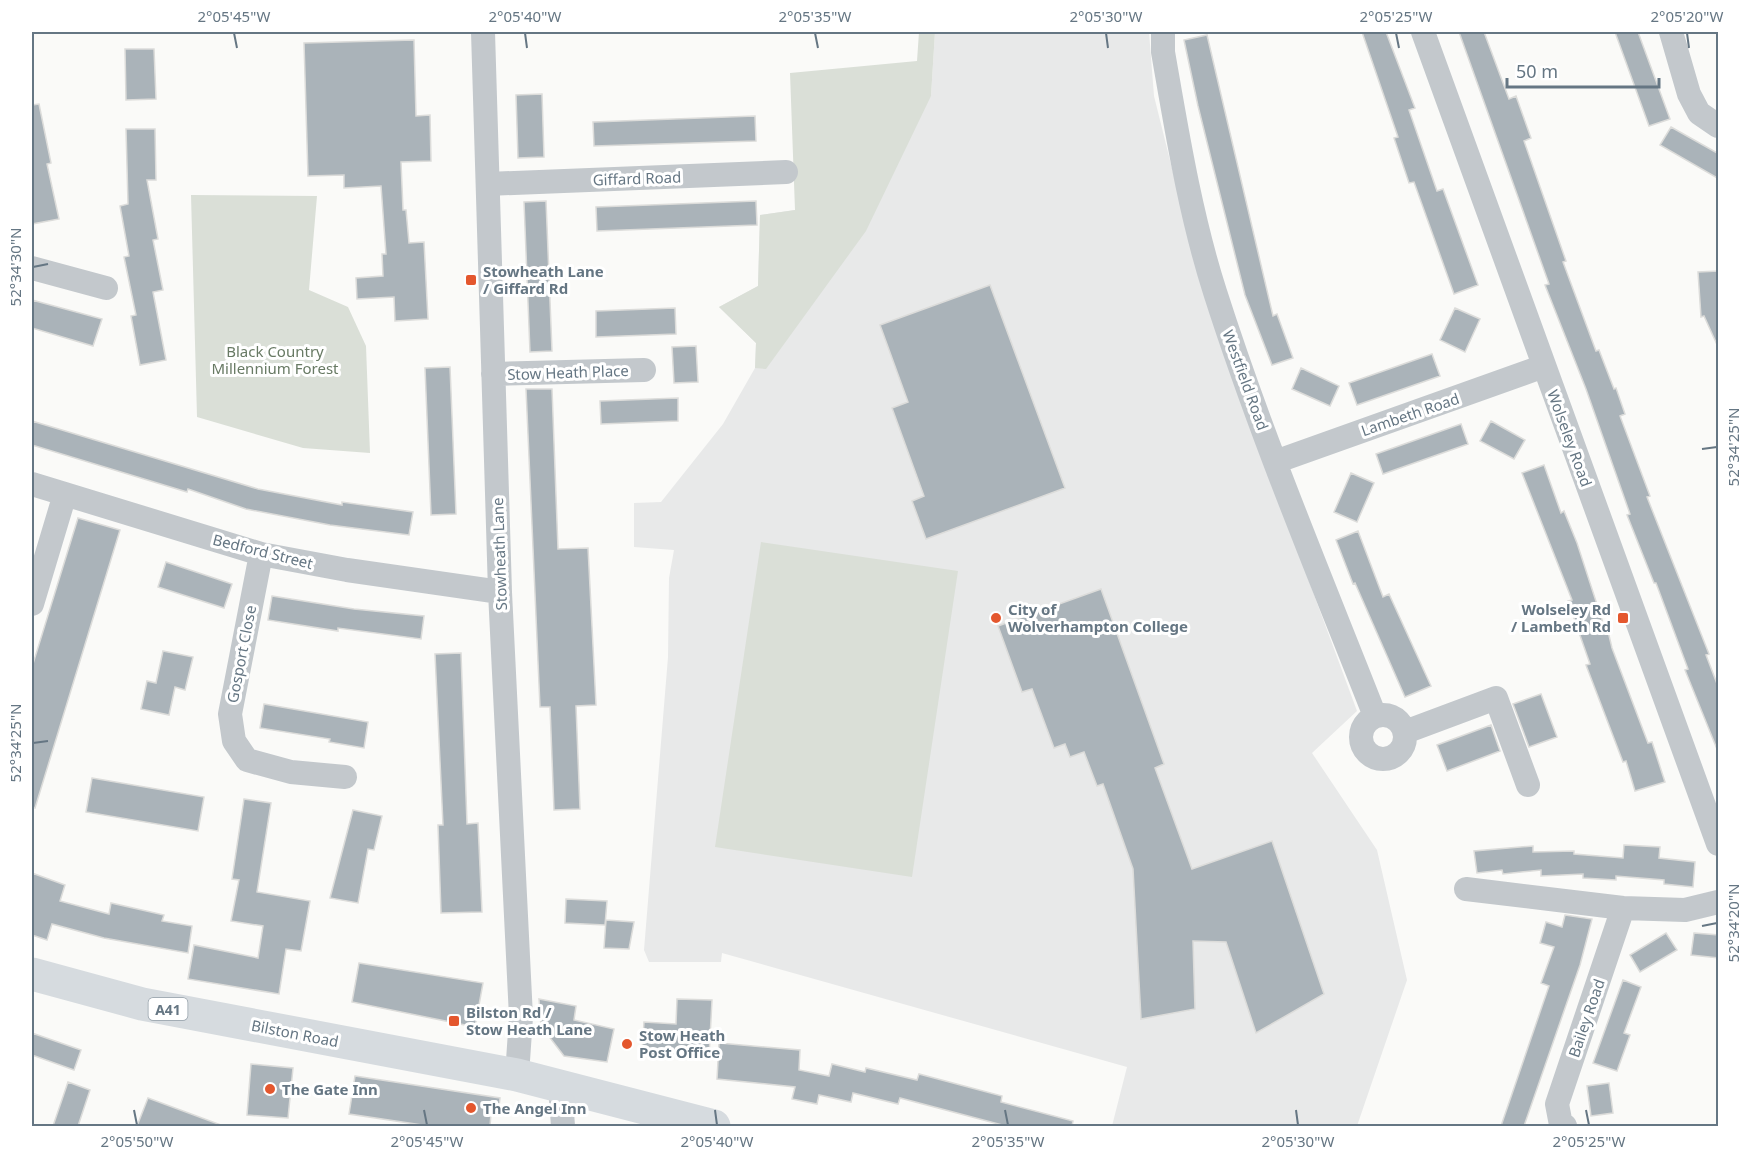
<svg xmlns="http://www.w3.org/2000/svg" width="1750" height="1158" font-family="'Noto Sans',sans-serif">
<rect width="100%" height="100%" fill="#fafaf8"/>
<path fill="#e8e9e9" d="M935 32H1149L1154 96 1197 269 1239 392 1357 711 1312 753 1377 850 1407 980 1357 1126H1112L1127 1067 722 953 721 962H649L644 950 668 657 669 578 674 550 634 547V503L661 502 723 424 755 368 756 343 719 307 758 286 760 215 795 210V186L931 96Z"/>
<path fill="#dadfd7" d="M919 32H935L931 96 866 231 766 369 755 368 756 343 719 307 758 286 760 215 795 210 790 73 917 61Z
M191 195 317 196 309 290 348 307 366 346 370 453 303 448 197 417Z
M761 542 958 571 912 877 715 847Z"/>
<path fill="#aab3b9" stroke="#dcdcda" stroke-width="1.5" d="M1362 32H1386L1415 108 1409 110 1437 191 1443 189 1478 285 1454 294 1414 182 1409 183 1394 138 1398 137Z
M1459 32H1484L1509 99 1516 96 1531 138 1524 141 1566 261 1563 262 1596 351 1599 350 1614 389 1616 388 1625 414 1620 416 1650 496 1647 497 1709 654 1706 655 1719 689V754L1685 670 1688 669 1656 583H1654L1627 515 1630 514 1586 389 1545 285 1549 284Z
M1615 32H1638L1670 119 1649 126Z
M1207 35 1273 316 1277 314 1293 358 1272 365 1245 295 1198 106 1184 40Z
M414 40 416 116 430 115 431 161 401 162 403 210H406L409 243 424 242 428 319 395 321 394 297 357 299 356 278 383 276 382 254H386L381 186 344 188V175L308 176 304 43Z
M125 49H154L156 99 126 100Z
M542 94 544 157 518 158 516 95Z
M39 104 51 163 47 164 59 219 32 224V105Z
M755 116 756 141 594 146 593 122Z
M1671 127 1719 154V179L1660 145Z
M126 129H155L156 180H147L158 239 153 240 163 290 153 292 166 360 140 365 131 316 136 315 124 257 129 256 120 206 128 204Z
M546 201 552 351 530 352 524 202Z
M756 201 757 225 597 231 596 207Z
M1719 271V349L1704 316 1701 317 1698 272Z
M990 285 1065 488 926 539 912 501 924 496 892 408 908 402 880 325Z
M32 300 102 319 93 346 32 328Z
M675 308 676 334 596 337V311Z
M1455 308 1480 319 1465 352 1440 340Z
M696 346 698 382 674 383 672 347Z
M1432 354 1440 376 1357 405 1349 383Z
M450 367 456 514 431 515 425 368Z
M1301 368 1339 386 1330 406 1292 389Z
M526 389H552L558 549 588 548 596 705 576 706 580 809 554 810 550 707H540Z
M678 398V421L601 424 600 401Z
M32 421 258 489 342 505V502L413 512 409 535 330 525 246 509 188 489 187 492 32 445Z
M1491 421 1525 440 1514 459 1480 441Z
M1461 424 1468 444 1383 474 1376 454Z
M1544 465 1561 513 1564 511 1577 543 1606 632 1608 631 1612 648 1648 743 1652 742 1665 782 1635 791 1626 761 1623 762 1586 665 1590 664 1568 601 1572 600 1522 473Z
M1351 473 1374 483 1357 522 1334 512Z
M78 518 120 530 35 808 32 807V667Z
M1358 531 1383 597 1389 594 1431 686 1405 697 1355 583 1353 584 1336 540Z
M166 562 232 584 224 608 158 587Z
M1101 589 1164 764 1155 768 1192 869 1272 841 1324 994 1256 1033 1226 942 1193 941 1195 1009 1141 1019 1133 869 1103 784 1097 786 1084 752 1070 757 1065 744 1054 748 1032 689 1022 692 998 626Z
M272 596 354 609 424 616 421 639 338 628V631L268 620Z
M163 651 193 657 185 690 175 687 169 715 141 709 147 681 156 683Z
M461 653 467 824 478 823 482 912 441 913 438 825H443L435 654Z
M1541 694 1557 737 1529 747 1513 704Z
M264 704 368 722 364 748 329 742 330 739 260 728Z
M1491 725 1500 751 1447 771 1437 745Z
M92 778 204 797 198 831 86 812Z
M244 799 271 803 257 892 310 901 301 951 286 949 279 994 188 979 194 945 258 958 263 926 231 921 239 880 232 879Z
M353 810 382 816 374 850 368 849 358 903 330 898Z
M1624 845 1660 847 1659 858 1695 862 1693 887 1664 884V880L1616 876V880L1583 878V874L1541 876V870L1503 874 1502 870 1477 873 1474 851 1533 846V852L1574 851V854L1623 858Z
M32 873 65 885 60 901 109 914 111 903 164 915 162 921 192 926 188 953 104 938 52 924 47 940 32 935Z
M566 899 607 901 605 925 565 923Z
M1565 915 1592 919 1580 965 1524 1126H1501L1549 986 1541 983 1554 947 1540 943 1546 922 1562 927Z
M606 920 634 922 629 949 604 948Z
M1666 933 1677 950 1640 972 1630 955Z
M1694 933 1719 935V958L1691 955Z
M359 963 483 983 475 1027 352 1002Z
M1623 980 1641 987 1624 1033 1630 1035 1617 1071 1593 1063Z
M539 999 576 1006 574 1020 614 1029 607 1062 564 1056 541 1026Z
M677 999 712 1000 709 1057 642 1053 644 1022 676 1024Z
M32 1033 81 1050 74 1070 32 1055Z
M719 1043 800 1050 799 1070 829 1076 832 1064 865 1072 866 1068 917 1080 919 1074 1002 1096 1001 1102 1073 1121 1072 1126H1006L900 1098 898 1104 853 1093 851 1102 819 1095 817 1104 792 1099 795 1087 717 1079Z
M251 1064 293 1068 288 1118 247 1115Z
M355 1076 500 1098 498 1115 491 1114 490 1126H429L349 1114Z
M68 1082 90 1090 78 1126H53Z
M1609 1083 1613 1113 1591 1116 1587 1086Z
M148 1098 221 1125V1126H137Z"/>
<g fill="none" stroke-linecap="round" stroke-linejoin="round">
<path stroke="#c3c8cc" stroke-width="24" d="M483 32 500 592 521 1017 517 1075
M1163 32V52C1177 132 1190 214 1215 292 1261 436 1320 576 1375 716
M1423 32 1718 844
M1671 32 1689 94 1699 113 1718 126
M488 184 786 172
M32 268 106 288
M493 374 644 370
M1275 462 1544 366
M32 484 261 554 347 570 500 592
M261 554 230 714 234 741 247 760 291 772 345 777
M32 604 65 494
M1361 737a22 22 0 1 1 44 0a22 22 0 1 1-44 0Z
M1405 732 1496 698 1528 785
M1466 889 1623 908 1685 910 1718 902
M560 1086 563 1126
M1565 1126 1561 1125 1557 1104 1623 908"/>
<path stroke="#d6dbdf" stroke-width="33" d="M32 974 142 1004 517 1075 714 1126"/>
</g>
<path fill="none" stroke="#657683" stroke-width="2" d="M234 33 237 48M525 33 527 48M815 33 818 48M1106 33 1108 48M1396 33 1399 48M1687 33 1689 48M33 267 48 264M1702 449 1717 447M33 743 48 741M1702 926 1717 923M134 1110 137 1125M424 1110 427 1125M715 1110 717 1125M1005 1110 1008 1125M1296 1110 1298 1125M1586 1110 1589 1125"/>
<g fill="#e4572e" stroke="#fff" stroke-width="2">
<rect x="465" y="274" width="12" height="12" rx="3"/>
<circle cx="996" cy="618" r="6"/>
<rect x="1617" y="612" width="12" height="12" rx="3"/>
<rect x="448" y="1015" width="12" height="12" rx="3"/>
<circle cx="627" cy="1044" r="6"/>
<circle cx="270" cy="1089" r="6"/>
<circle cx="471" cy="1108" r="6"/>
</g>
<g text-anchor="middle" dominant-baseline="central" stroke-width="6" stroke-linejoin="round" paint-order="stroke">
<rect fill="#fff" stroke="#939fa8" stroke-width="1.5" x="148.5" y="998" width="39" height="22" rx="4.5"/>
<g font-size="14" font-weight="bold" fill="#657683">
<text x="168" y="1009">A41</text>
</g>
<g font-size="15" fill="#657683" stroke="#fff">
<text transform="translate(637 178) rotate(-2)">Giffard Road</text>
<text transform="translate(568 372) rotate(-2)">Stow Heath Place</text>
<text transform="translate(1246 380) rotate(70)">Westfield Road</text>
<text transform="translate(1410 414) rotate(-19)">Lambeth Road</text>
<text transform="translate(1570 438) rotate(70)">Wolseley Road</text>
<text transform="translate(263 551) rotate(14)">Bedford Street</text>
<text transform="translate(499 554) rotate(-92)">Stowheath Lane</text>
<text transform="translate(241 654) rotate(-79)">Gosport Close</text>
<text transform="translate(1586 1018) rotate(-71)">Bailey Road</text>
<text transform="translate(295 1033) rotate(11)">Bilston Road</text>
</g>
<g font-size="15" font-weight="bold" fill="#657683" stroke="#fff" text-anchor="start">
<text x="483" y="271">Stowheath Lane<tspan x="483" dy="17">/ Giffard Rd</tspan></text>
<text x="1008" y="609">City of<tspan x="1008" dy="17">Wolverhampton College</tspan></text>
<text x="1611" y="609" text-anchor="end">Wolseley Rd<tspan x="1611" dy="17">/ Lambeth Rd</tspan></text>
<text x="466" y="1012">Bilston Rd /<tspan x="466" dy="17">Stow Heath Lane</tspan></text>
<text x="639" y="1035">Stow Heath<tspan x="639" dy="17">Post Office</tspan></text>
<text x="282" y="1089">The Gate Inn</text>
<text x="483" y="1108">The Angel Inn</text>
</g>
<g font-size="15" fill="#687a64" stroke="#fff">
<text x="275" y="351">Black Country<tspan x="275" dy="17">Millennium Forest</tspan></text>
</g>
</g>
<rect width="1750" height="1158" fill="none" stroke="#ffffff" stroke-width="66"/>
<path d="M1507 78v9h152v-9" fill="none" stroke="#657683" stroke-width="3"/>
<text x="1516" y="78" font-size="18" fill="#657683" stroke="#ffffff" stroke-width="4.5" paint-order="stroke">50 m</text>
<rect x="33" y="33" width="1684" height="1092" fill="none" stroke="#657683" stroke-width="2"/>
<g font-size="15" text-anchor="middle" fill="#657683">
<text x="234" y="22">2°05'45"W</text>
<text x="525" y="22">2°05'40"W</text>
<text x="815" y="22">2°05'35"W</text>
<text x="1106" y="22">2°05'30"W</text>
<text x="1396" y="22">2°05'25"W</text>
<text x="1687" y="22">2°05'20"W</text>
<text transform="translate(16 267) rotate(-90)" y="5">52°34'30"N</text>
<text transform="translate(1734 447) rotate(-90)" y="5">52°34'25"N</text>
<text transform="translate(16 743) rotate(-90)" y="5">52°34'25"N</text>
<text transform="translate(1734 923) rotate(-90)" y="5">52°34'20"N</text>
<text x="137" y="1147">2°05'50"W</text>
<text x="427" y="1147">2°05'45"W</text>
<text x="717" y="1147">2°05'40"W</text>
<text x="1008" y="1147">2°05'35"W</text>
<text x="1298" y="1147">2°05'30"W</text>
<text x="1589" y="1147">2°05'25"W</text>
</g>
</svg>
